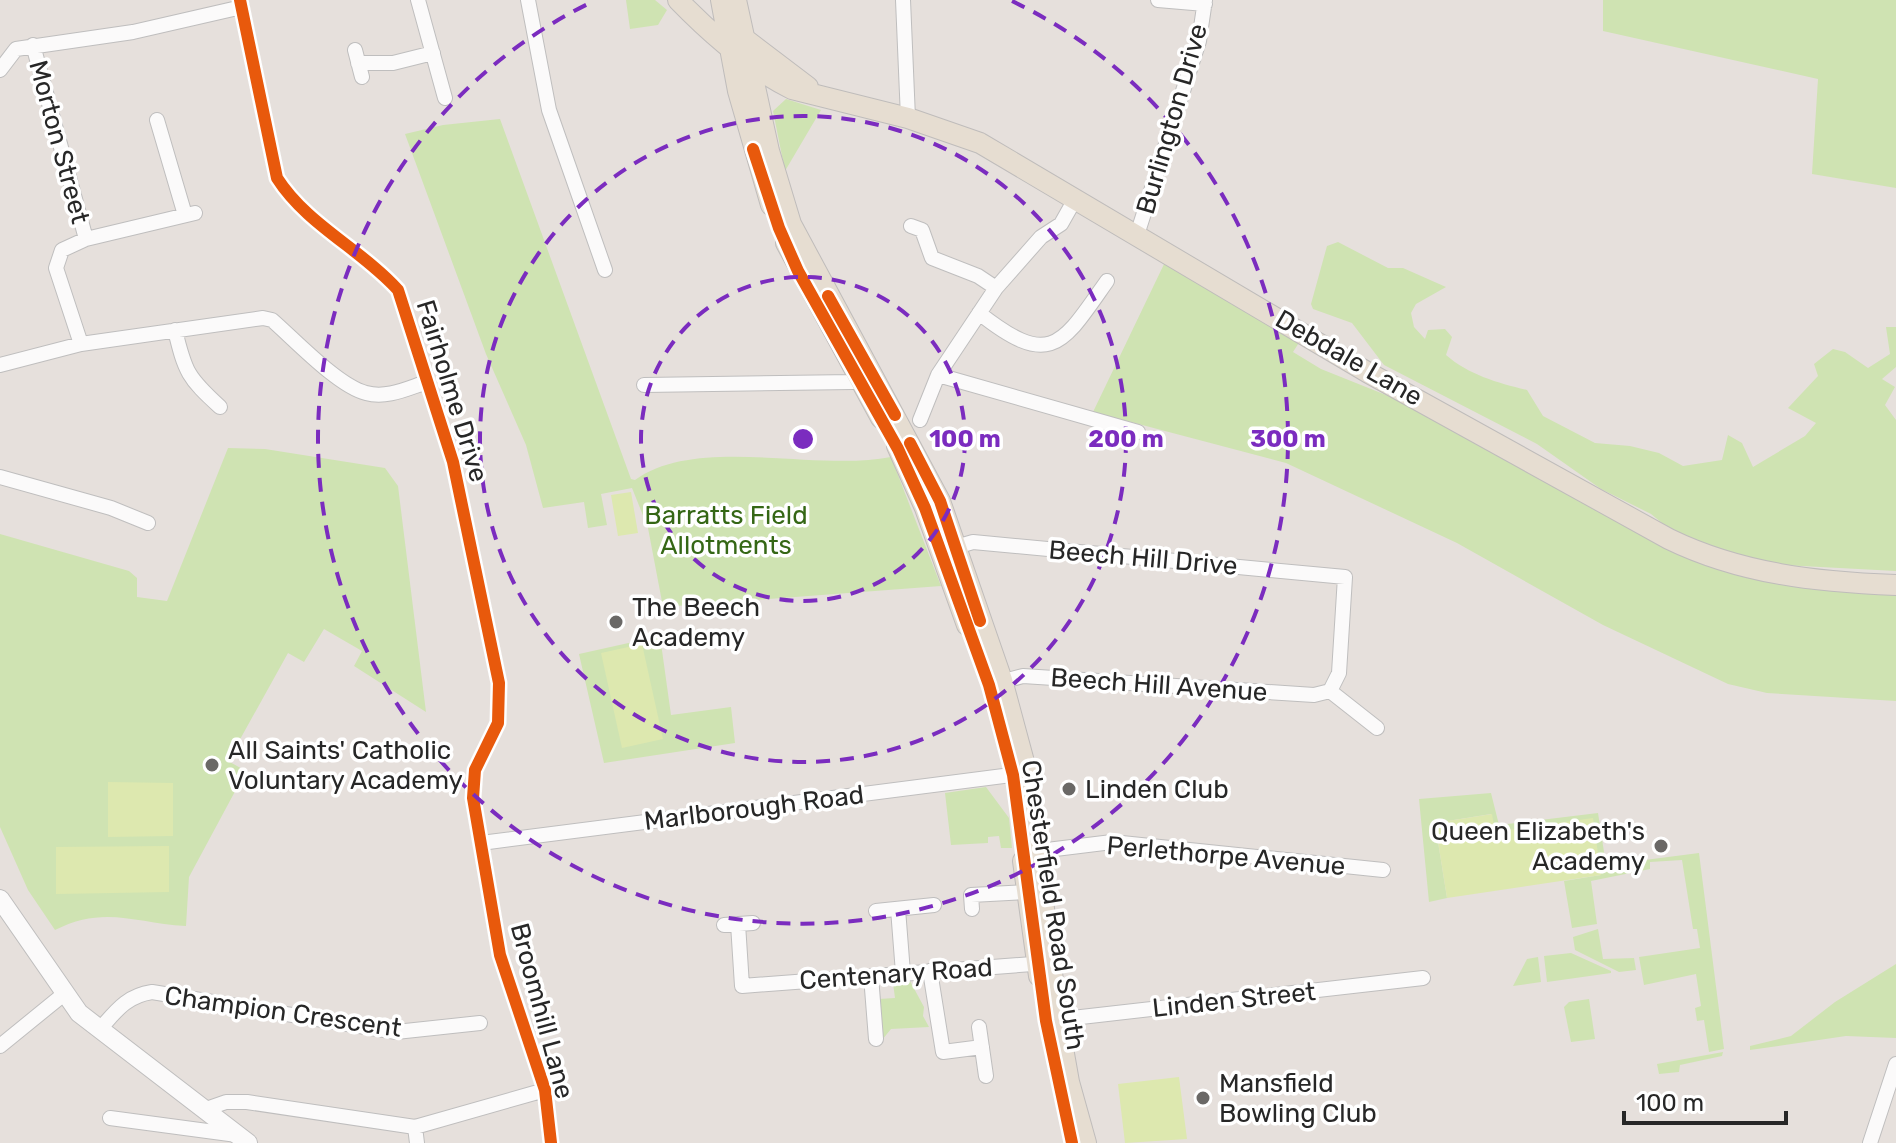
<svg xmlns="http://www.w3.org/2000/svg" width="1896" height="1143" font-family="Rubik,sans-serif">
<rect width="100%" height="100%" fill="#e6e0dc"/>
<path fill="#cfe3b2" d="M626 0H655L667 10 658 25 630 29Z
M1603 0H1896V188L1812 174 1818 79 1603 31Z
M786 99 821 110 785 171 773 111Z
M500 119 631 479 635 480C697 435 816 472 891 457L941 586 663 607 648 528 632 488 601 494 607 525 588 528 584 502 543 508 526 445 486 354 405 134 443 125Z
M1338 242 1388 268H1403L1446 287 1416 304 1411 313 1414 327 1425 339 1428 330 1445 329 1452 337 1446 355C1469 375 1498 383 1527 390L1543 416 1595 443 1630 446 1659 453 1683 466 1722 460 1728 435 1742 443 1753 467 1805 436 1816 423 1788 408 1818 376 1814 364 1833 349 1845 352 1868 368 1890 354 1886 327H1896V367L1882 379 1895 387 1885 405 1896 420V571L1764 564 1673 532 1651 514 1601 489 1537 444 1384 365 1352 323 1313 309 1311 304 1327 246Z
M1166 260 1302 338 1293 352 1321 369 1426 411 1716 567 1773 583 1896 593V701L1767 693 1728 684 1603 625 1457 543 1286 463 1093 412Z
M228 448 265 449 385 468 398 486 426 712 354 666 362 651 324 629 304 662 288 653 228 761 246 771 189 877 186 926C135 923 104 905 55 930L28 890 0 827V534L129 571 137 578V597L167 601Z
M660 636 671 715 731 707 735 743 604 763 579 654Z
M986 787 1009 818 1012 848H1001L999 836 988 837V843L951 845 945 793Z
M1491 793 1499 825 1598 813 1606 865 1699 853 1724 1049 1709 1052 1704 1020 1697 1021 1695 1008 1701 1006 1696 974 1644 985 1639 957 1700 948 1697 929H1693L1682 860 1650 862V869L1591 881 1597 924 1572 928 1564 881 1601 875 1495 833 1491 814 1435 823 1447 898 1429 902 1419 799Z
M1598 929 1603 959 1634 958 1636 970 1619 972 1575 950 1573 937Z
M1571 953 1611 971V973L1547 982 1544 956Z
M1538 957 1541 982 1513 986 1527 959Z
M1896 964V1038L1846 1036 1750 1050V1046L1791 1036 1835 1002Z
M910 981 924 1007 923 1016 929 1027 891 1029 882 1040 879 999 895 998 893 983Z
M1589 999 1595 1039 1571 1042 1564 1007 1569 1002Z
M1723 1052 1722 1056 1680 1065 1679 1072 1659 1074 1657 1064Z"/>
<path fill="#dde8af" d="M631 492 638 533 618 536 611 495Z
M642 644 663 739 622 748 601 653Z
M108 782 173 783V836L108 837Z
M1492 814 1495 832 1593 818 1601 875 1447 898 1435 823Z
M169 846V892L56 894V847Z
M1179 1077 1187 1139 1125 1143 1118 1084Z"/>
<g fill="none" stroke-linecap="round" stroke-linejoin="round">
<defs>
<path id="street" d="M240 0 277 178C307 225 361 249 398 290L453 462 499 683 498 723 475 770 473 798 500 955 545 1090 551 1143
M418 0 445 98
M528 0 549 110 605 270
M903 0 908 118
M1158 0 1205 4
M33 45 86 239
M355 50 362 77
M358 63H393L433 53
M0 70 16 49 133 32 242 7
M157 120 185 215
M911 226 922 230 932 258 978 276 996 288
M1136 238 1199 41 1205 0
M979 313C1051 370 1062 345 1107 281
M175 330C185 372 188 378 220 407
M81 344 56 268 62 250 86 239 195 213
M0 365 81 344 263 318 272 320C295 340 338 386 366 393 387 399 408 388 427 382
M938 375 1138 432
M644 385 853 382 864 375
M920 420 938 375 996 288 1041 237 1061 224 1074 201
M0 477 111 508 148 523
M949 549 973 542 1345 577 1339 673 1330 691
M989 685 1023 676 1314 695 1330 691
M1330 691 1377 728
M481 843 1027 773
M1031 852 1112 842 1383 870
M898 909 903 973
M972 909 971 895 1027 892
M876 911 934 905
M738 924 742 986 1046 963
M724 925 753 923
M930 971 943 1052 982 1047
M871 976 876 1039
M1046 1021 1423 978
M979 1027 986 1076
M100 1029C116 1011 126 996 152 992L396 1032 480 1023
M0 1046 64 994
M206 1109 226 1102H247L415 1127 545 1090
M110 1118 237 1135
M415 1127 417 1143
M1870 1143 1896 1064"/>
<path id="secondary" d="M0 899 79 1013 248 1143"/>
<path id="primary" d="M678 0C711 34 750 68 792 89L908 118 980 143 1367 372 1669 539C1741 574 1817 582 1896 585
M721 0 738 91 771 205
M736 0 769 151 791 224 940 501 1002 680 1027 773 1058 1020 1069 1082 1086 1143
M741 36 808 87
M786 243 881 418
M897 446 925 508 967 625
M1023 861 1039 976"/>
</defs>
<use href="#street" stroke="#bfbebe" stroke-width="16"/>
<use href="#secondary" stroke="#bfbebe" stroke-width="20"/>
<use href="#primary" stroke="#bfbcbb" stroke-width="22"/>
<use href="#street" stroke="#fbfafa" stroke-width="14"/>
<use href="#secondary" stroke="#fbfafa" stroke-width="18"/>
<use href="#primary" stroke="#e6ddd1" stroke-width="20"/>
<defs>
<path id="cycleway" d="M240 0 277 178C307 225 361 249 398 290L453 462 499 683 498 723 475 770 473 798 500 955 545 1090 551 1143
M753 149 779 228 798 271 898 449 925 508 989 685 1013 775 1046 1021 1072 1143
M828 296 895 415
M910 443 940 501 980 621"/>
</defs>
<use href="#cycleway" stroke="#fff" stroke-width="17"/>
<use href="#cycleway" stroke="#e8590c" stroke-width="12"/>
</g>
<g fill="none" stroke="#7b2cbf" stroke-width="4" stroke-dasharray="14 10">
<circle cx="803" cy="439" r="162"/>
<circle cx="803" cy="439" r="323"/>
<path d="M1012 1A485 485 0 1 1 594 1"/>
</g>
<g fill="#6a6866" stroke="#fff" stroke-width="3">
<circle cx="616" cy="622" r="8"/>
<circle cx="212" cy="765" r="8"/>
<circle cx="1069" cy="789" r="8"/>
<circle cx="1661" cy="846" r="8"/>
<circle cx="1203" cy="1098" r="8"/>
</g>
<g text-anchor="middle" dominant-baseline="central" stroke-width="7" stroke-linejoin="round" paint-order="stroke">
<g font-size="26" fill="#272727" stroke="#fff">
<text transform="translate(1172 119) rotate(-74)">Burlington Drive</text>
<text transform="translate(59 142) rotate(75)">Morton Street</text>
<text transform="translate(1349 358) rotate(30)">Debdale Lane</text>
<text transform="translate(452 391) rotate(73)">Fairholme Drive</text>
<text transform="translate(1143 558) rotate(5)">Beech Hill Drive</text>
<text transform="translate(1159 685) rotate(4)">Beech Hill Avenue</text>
<text transform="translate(754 808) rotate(-7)">Marlborough Road</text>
<text transform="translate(1226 856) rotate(5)">Perlethorpe Avenue</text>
<text transform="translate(1053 905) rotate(81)">Chesterfield Road South</text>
<text transform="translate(896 974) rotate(-4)">Centenary Road</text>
<text transform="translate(1234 1000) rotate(-6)">Linden Street</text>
<text transform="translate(542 1011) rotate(75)">Broomhill Lane</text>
<text transform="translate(283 1012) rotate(8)">Champion Crescent</text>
</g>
<g font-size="26" fill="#356715" stroke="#fff">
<text x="726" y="515">Barratts Field<tspan x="726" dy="30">Allotments</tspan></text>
</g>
<g font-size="26" fill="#272727" stroke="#fff" text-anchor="start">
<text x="632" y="607">The Beech<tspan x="632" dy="30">Academy</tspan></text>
<text x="228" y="750">All Saints' Catholic<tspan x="228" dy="30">Voluntary Academy</tspan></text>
<text x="1085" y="789">Linden Club</text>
<text x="1645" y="831" text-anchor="end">Queen Elizabeth's<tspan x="1645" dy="30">Academy</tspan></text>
<text x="1219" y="1083">Mansfield<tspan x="1219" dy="30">Bowling Club</tspan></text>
</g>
</g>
<circle cx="803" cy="439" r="12" fill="#7b2cbf" stroke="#fff" stroke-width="4"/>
<g font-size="24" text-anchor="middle" font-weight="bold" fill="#7b2cbf" stroke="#fff" stroke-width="7" stroke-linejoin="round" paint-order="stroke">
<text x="965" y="447">100 m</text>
<text x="1126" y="447">200 m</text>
<text x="1288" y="447">300 m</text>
</g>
<path d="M1624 1111v12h162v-12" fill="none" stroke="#272727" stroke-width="4"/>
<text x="1636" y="1111" font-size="24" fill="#272727" stroke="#ffffff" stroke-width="6" paint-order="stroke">100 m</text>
</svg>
